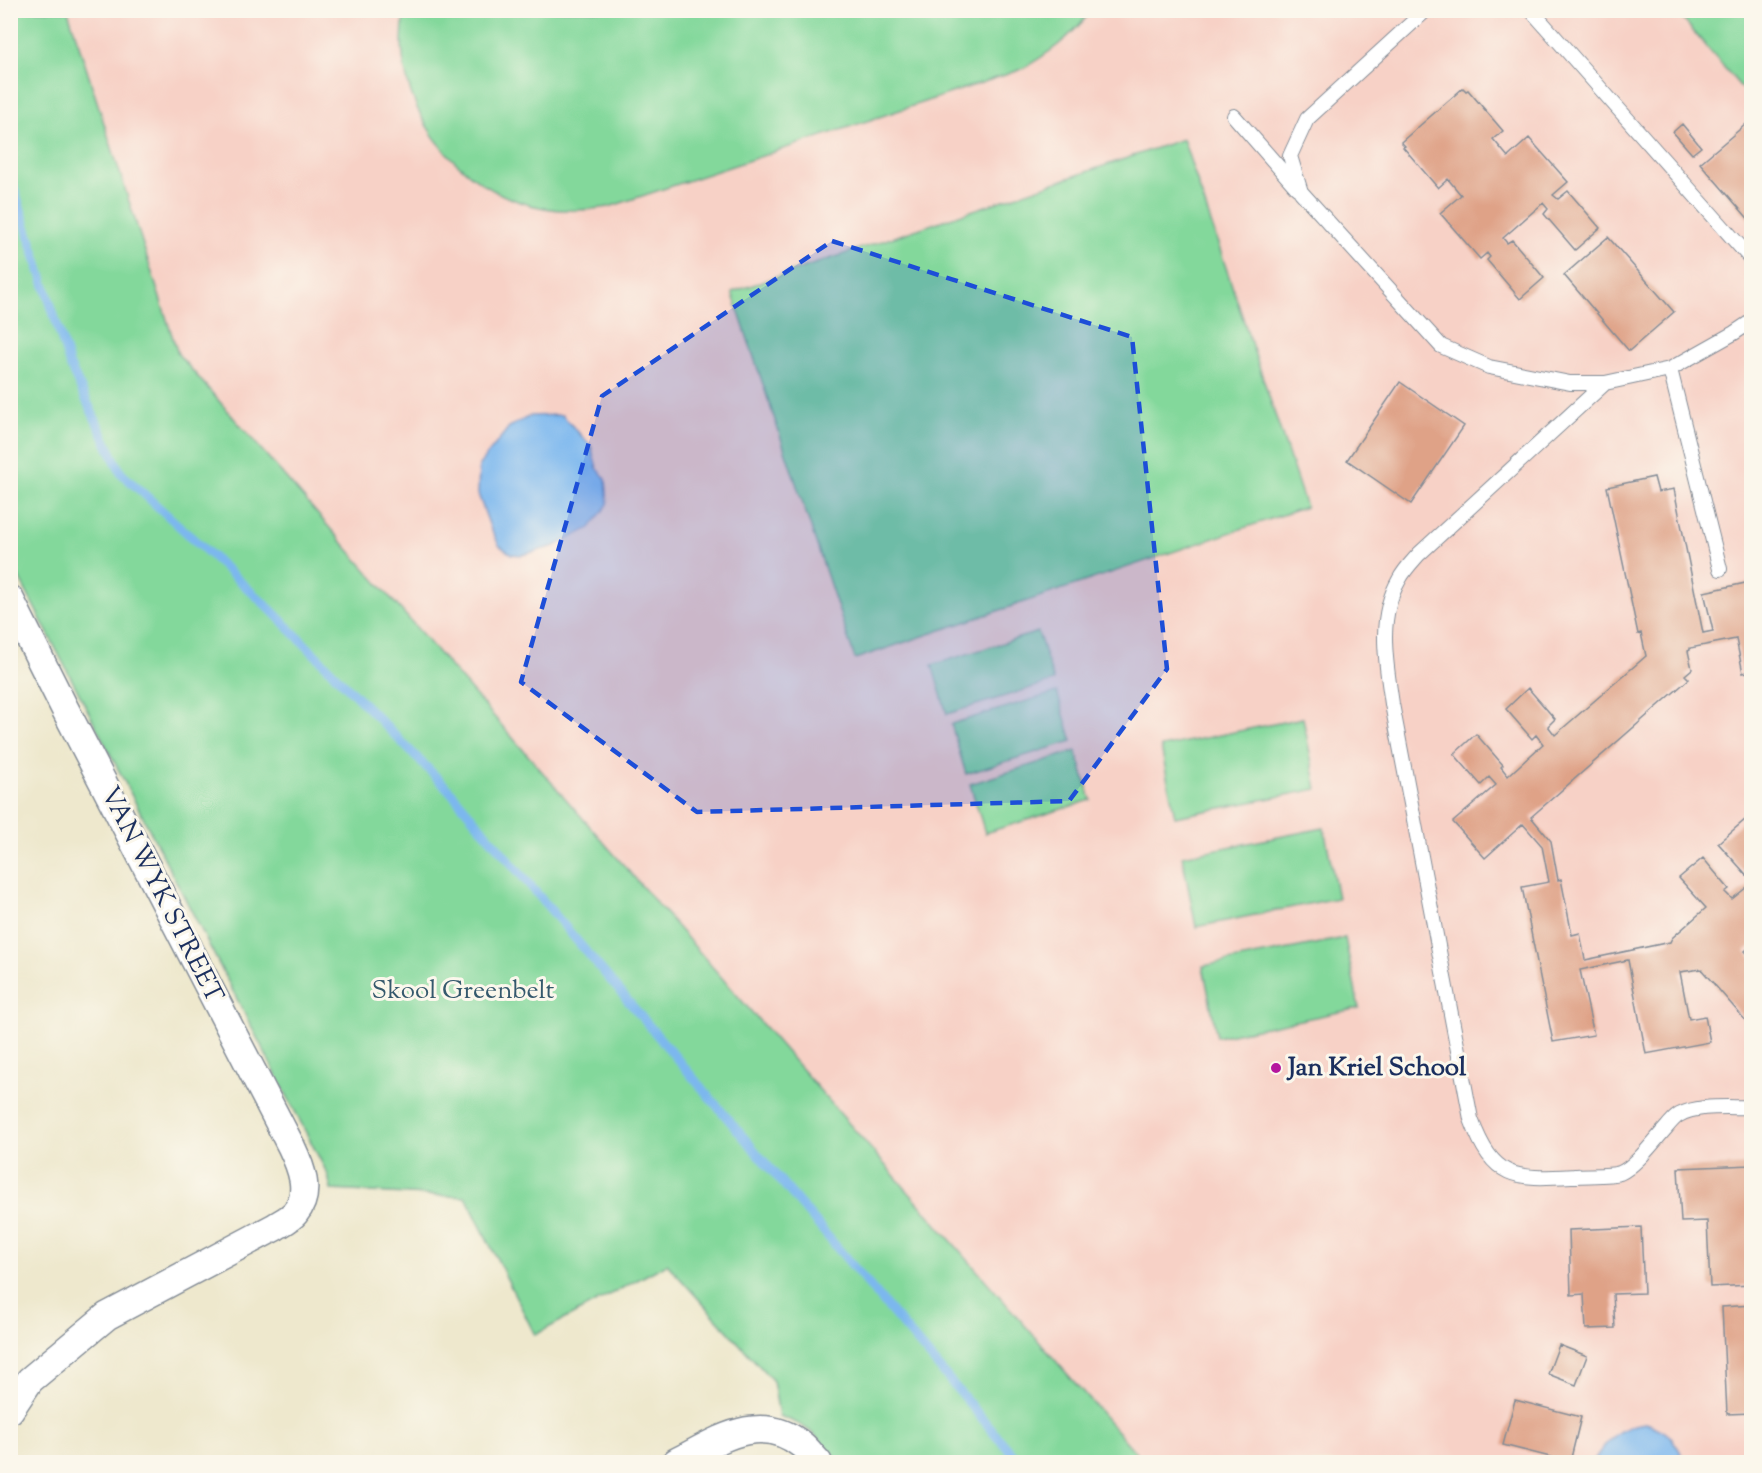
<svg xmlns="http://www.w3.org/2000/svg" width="1762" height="1473" font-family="'Sorts Mill Goudy',serif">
<rect width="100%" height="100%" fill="#fbf7ec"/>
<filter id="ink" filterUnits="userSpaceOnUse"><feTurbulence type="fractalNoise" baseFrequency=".0167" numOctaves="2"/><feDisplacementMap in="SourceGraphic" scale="12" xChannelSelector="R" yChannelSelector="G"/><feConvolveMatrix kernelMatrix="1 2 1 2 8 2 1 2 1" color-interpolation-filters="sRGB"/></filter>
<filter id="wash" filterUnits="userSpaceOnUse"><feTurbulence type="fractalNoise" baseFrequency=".008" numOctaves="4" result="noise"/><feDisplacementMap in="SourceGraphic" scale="24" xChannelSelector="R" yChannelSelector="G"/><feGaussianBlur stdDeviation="1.35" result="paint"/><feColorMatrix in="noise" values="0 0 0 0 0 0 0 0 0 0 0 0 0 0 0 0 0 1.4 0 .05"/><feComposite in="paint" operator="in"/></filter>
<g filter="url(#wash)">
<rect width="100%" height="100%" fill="#eee8cd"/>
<path fill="#f7d1c6" d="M68 11H1751V1462H1144L178 354Z"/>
<path fill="#83d89b" stroke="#4f847c" stroke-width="1.5" d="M11 10 68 11 178 354 1144 1462H839C817 1437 812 1427 779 1416L773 1381 667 1264 535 1335 466 1197 331 1190 328 1175 11 562Z
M405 11V10L1091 11C1071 37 1049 54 1020 70L609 207C587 210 566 212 544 208 455 193 387 101 405 11Z
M1676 11H1751V99Z
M1183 139 1306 507 855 659 732 292Z
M1038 632 1054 681 947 714 932 665Z
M1057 692 1072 741 966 774 951 724Z
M1303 718 1317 789 1175 817 1161 747Z
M1076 751 1091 800 985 833 970 784Z
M1324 828 1338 898 1196 927 1182 856Z
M1345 938 1359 1008 1217 1037 1203 966Z"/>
<path fill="#7cb7ee" stroke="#4c73a6" stroke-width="1.5" d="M562 415 591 446 597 468 606 479 608 504 590 528 555 546 522 555 511 554 499 545 490 527 478 494 479 465 509 427 530 416Z
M1645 1423C1672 1432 1673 1439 1686 1462H1593C1605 1442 1620 1426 1645 1423Z"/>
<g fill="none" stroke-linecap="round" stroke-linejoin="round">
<path stroke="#7cb7ee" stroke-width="9" d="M10 175 70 366 121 473 269 608 450 791 1019 1462"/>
</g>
<g id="blocks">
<path fill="#dfa287" d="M1463 88 1466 91 1468 90 1503 131 1493 139 1508 157 1529 138 1568 182 1553 195 1558 199 1568 191 1600 228 1575 250 1544 214 1548 209 1543 203 1503 238 1507 243 1512 240 1544 278 1520 299 1487 260 1490 257 1487 253 1480 259 1440 213 1461 195 1448 179 1438 188 1403 147 1405 146 1401 142Z
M1752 119V223L1700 163Z
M1682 124 1701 147 1692 154 1673 132Z
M1608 237 1674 312 1629 351 1564 275Z
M1400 382 1464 426 1411 504 1347 460Z
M1654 477 1658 492 1674 489 1703 633 1713 631 1704 592 1750 582 1752 592V671L1743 673 1736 639 1690 648V650L1688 651 1692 669 1685 675 1689 679 1531 817 1551 841 1558 880 1561 879 1572 935 1580 933 1585 960 1670 942 1672 938 1706 908 1679 878 1703 858 1729 889 1725 892 1732 899 1752 883V945L1745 951 1752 958V1028L1701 969 1680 972 1689 1019 1705 1016 1710 1042 1646 1054 1628 960 1580 970 1594 1035 1553 1042 1522 887 1549 882 1542 846 1523 824 1485 858 1453 822 1496 785 1489 777 1481 785 1454 754 1476 734 1503 765 1501 767 1508 776 1543 744 1536 735 1532 739 1506 709 1528 688 1555 719 1548 726 1555 735 1646 656 1641 633 1638 634 1607 487Z
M1752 814V881L1718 843Z
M1752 1165V1285L1710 1287 1707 1221 1681 1222 1678 1168Z
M1641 1227 1644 1293 1613 1294 1615 1328 1586 1329 1584 1294 1571 1295 1569 1230Z
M1752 1305V1413L1727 1414 1722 1307Z
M1559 1345 1587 1356 1576 1385 1548 1374Z
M1515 1400 1581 1417 1570 1462 1503 1445Z"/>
</g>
</g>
<g filter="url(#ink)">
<use href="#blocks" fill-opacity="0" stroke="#848c96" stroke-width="1.5"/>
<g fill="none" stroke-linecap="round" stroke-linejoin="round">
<defs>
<path id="service" d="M1426 10 1307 119 1290 156 1301 192 1441 346 1489 367 1570 383H1605L1670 369 1734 333 1752 321
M1531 10 1752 260
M1234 116 1297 188
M1670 369 1720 569
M1605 383 1419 554C1412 562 1404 570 1399 580 1377 618 1386 662 1392 704L1471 1119C1494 1181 1515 1179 1574 1176 1585 1175 1612 1176 1620 1173 1636 1166 1654 1141 1666 1128 1670 1123 1674 1118 1679 1115 1699 1104 1729 1108 1752 1107"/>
<path id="minor" d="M10 599 64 707 291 1146C301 1167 312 1193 295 1213 290 1219 281 1223 275 1227L107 1316 30 1380 10 1410
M676 1462C716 1442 759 1410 802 1445 808 1450 813 1457 818 1462"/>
</defs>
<use href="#service" stroke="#848c96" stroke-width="16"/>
<use href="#minor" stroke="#848c96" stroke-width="30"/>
<use href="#service" stroke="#fff" stroke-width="14"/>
<use href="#minor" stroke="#fff" stroke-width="27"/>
</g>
</g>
<path fill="#1d4ed8" fill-opacity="0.2" stroke="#1d4ed8" stroke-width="4.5" stroke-dasharray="12 8" stroke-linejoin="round" d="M832 241 1132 337 1167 669 1069 801 697 812 521 682 602 396Z"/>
<circle fill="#b5179e" stroke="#fbf7ec" stroke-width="2" cx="1276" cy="1068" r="6"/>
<g text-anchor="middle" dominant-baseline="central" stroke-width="6" stroke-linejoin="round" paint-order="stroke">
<g font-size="26" fill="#1b2f5e" stroke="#fbf7ec">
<text transform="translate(161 895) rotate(63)">VAN WYK STREET</text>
</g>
<g font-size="26" fill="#35596d" stroke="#fbf7ec">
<text x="463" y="991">Skool Greenbelt</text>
</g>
<g font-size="26" font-weight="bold" fill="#1b2f5e" stroke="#fbf7ec" text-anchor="start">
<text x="1288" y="1068">Jan Kriel School</text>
</g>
</g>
<rect width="1762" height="1473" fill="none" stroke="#fbf7ec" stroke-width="36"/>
</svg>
